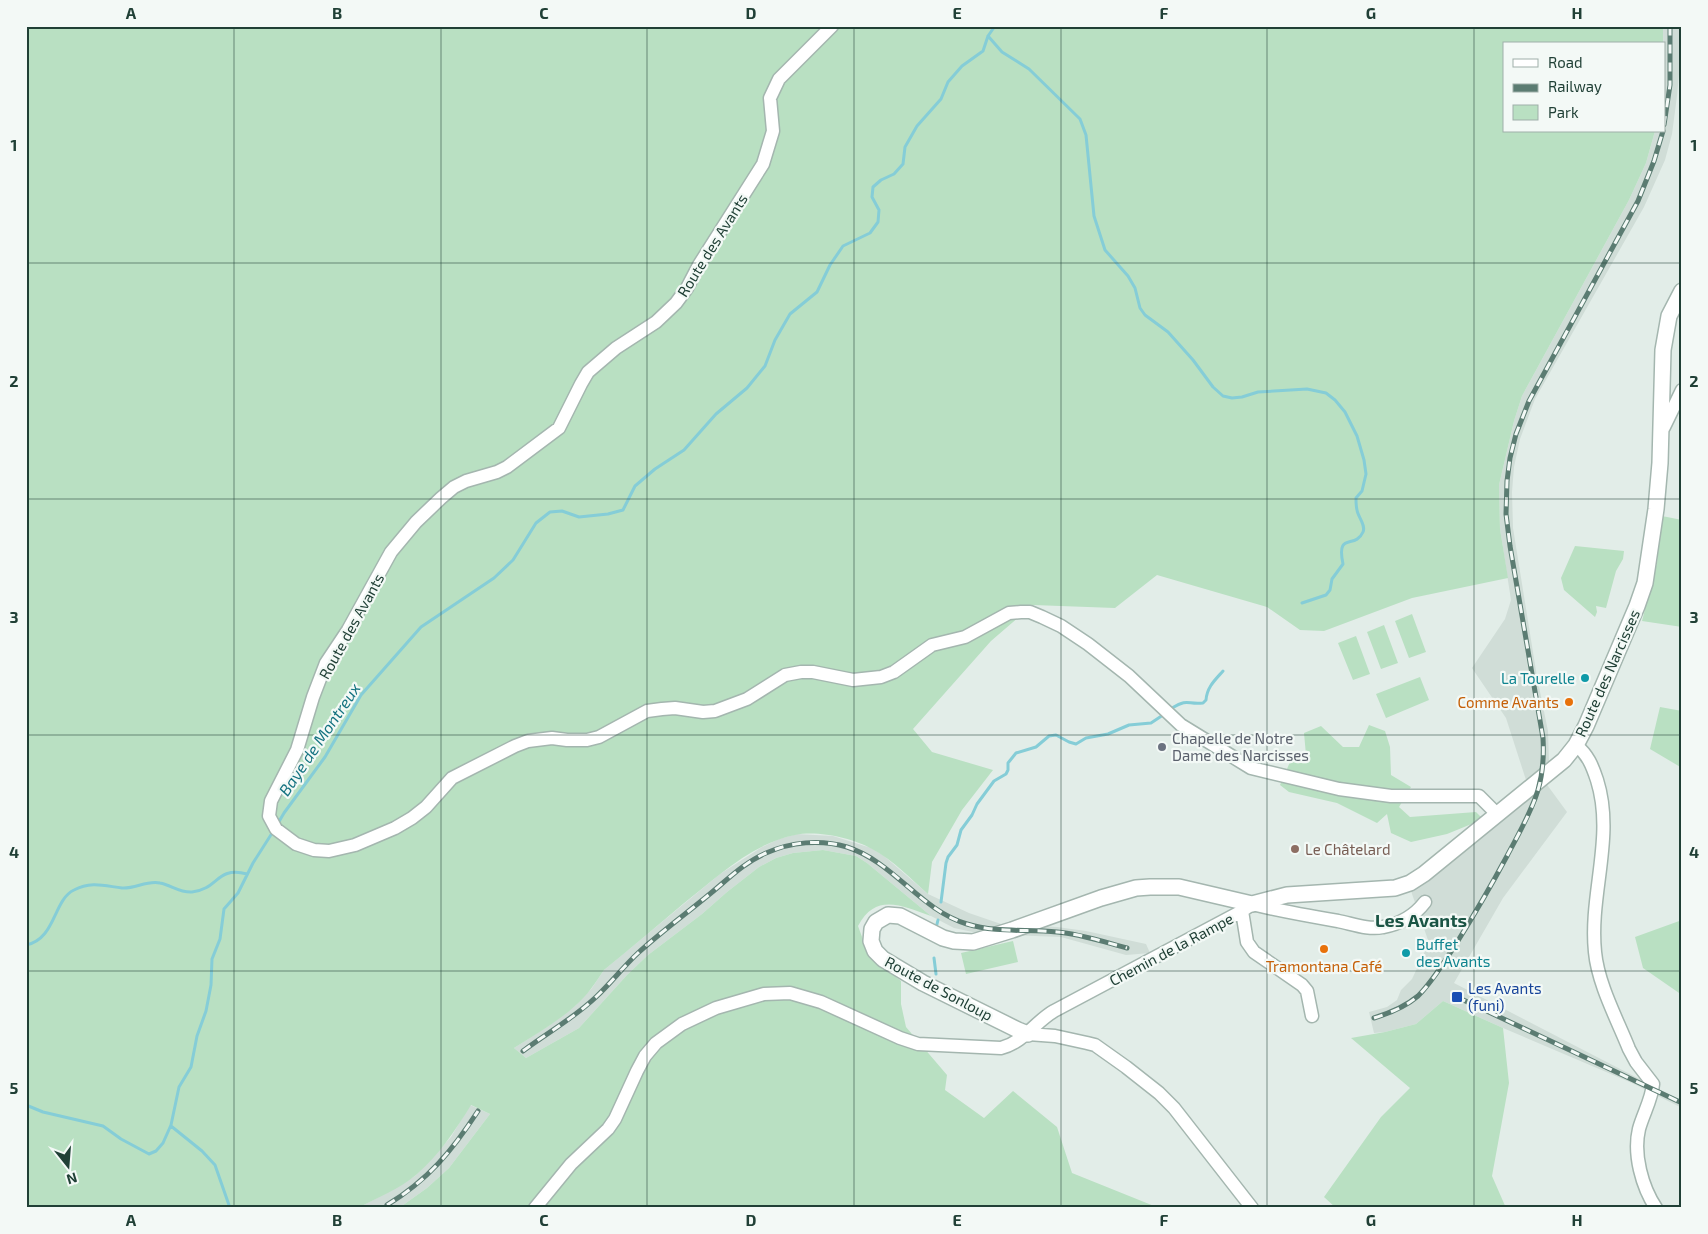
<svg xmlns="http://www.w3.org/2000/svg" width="1708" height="1234" font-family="'Exo 2',sans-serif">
<rect width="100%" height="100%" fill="#e2ede8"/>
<path fill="#d0ddd7" d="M1663 26H1679L1681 52 1677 96 1672 134 1665 160 1644 207 1535 399 1520 439 1514 467 1512 492 1513 528 1537 677 1548 731 1549 762 1545 782 1567 812 1503 898 1454 983 1682 1101V1108L1632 1083 1503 1028 1443 1001 1416 1024 1385 1032 1374 1033 1369 1012 1387 1007 1397 1000 1401 990 1412 979 1429 943 1411 891 1513 809 1527 789 1526 780 1506 718 1472 668 1505 619 1511 600 1500 529 1499 485 1514 421 1522 396 1629 200 1646 163 1655 131H1664Z
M797 834 833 836 871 848 884 856 928 894 969 913 1001 924 1057 927 1086 931 1146 944 1150 953 1126 955 1061 937 982 934 954 928 931 916 867 863 856 856 823 850 793 853 776 858 759 867 727 892 702 914 648 955 627 975 579 1028 526 1058 514 1048 550 1025 576 1005 592 988 604 970 720 874 762 847 779 839Z
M470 1105 490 1114 449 1168 427 1188 399 1208H358L392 1190 415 1176 451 1137Z"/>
<path fill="#b9e0c2" d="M26 26H1663V44H1504V131H1655L1646 163 1629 200 1522 396 1514 421 1499 485 1500 529 1508 578 1412 598 1324 631 1300 630 1267 607 1157 575 1115 608 1033 605 991 641 913 729 932 752 993 770 962 810 932 862 928 894C911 879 893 860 872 849 853 838 817 830 795 835 751 844 717 877 683 904 657 926 631 948 604 970 596 982 587 996 575 1006 557 1022 535 1035 514 1048L526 1058 579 1028 627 975 648 955 702 914 727 892 759 867 776 858 793 853 823 850 856 856 867 863 931 916C902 906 876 892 858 926L869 956 901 981V1004L906 1027 947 1075 945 1090 984 1118 1013 1091 1057 1127 1072 1173 1159 1208H399L427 1188 449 1168 490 1114 471 1105C455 1131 439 1155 416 1175 399 1189 377 1198 358 1208H26Z
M1662 516 1682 520V627L1642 621 1657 563Z
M1575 546 1624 551 1623 559 1616 571 1606 608 1596 606 1597 612 1595 617 1564 590 1561 578Z
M1412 614 1426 652 1409 658 1395 621Z
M1384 625 1398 663 1381 669 1367 632Z
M1356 636 1370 674 1353 680 1338 643Z
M1420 677 1429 700 1386 718 1376 694Z
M1660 707 1682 711V768L1650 749Z
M1369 725 1385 731 1390 747 1391 775 1411 787 1399 807 1410 817 1476 812 1481 817 1474 823 1447 834 1411 842 1391 833 1387 814 1377 823 1337 803 1289 792 1280 785 1290 762 1306 755 1304 733 1321 726 1343 747H1359Z
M1682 920V995L1643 968 1635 937Z
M1013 941 1018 962 966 974 961 953Z
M1443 1001 1503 1028 1509 1083 1492 1176 1506 1208H1336L1324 1197 1381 1117 1410 1088 1351 1038 1385 1032 1416 1024Z"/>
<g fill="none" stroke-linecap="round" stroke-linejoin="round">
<path stroke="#85cdd7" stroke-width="3" d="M988 36 1002 52 1029 69 1080 119 1086 135 1094 216 1105 250 1128 276 1135 288 1140 308 1145 315 1168 332 1193 360 1213 387 1223 396 1232 398 1242 397 1258 392 1307 389 1326 393 1335 400 1345 412 1357 436 1364 460 1366 474 1362 491 1356 498C1356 502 1356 506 1357 510 1358 517 1366 525 1363 532 1355 550 1336 531 1343 564L1332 579 1330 590 1326 595 1302 603
M1172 708C1189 698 1187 705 1203 703L1206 700C1207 687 1215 680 1223 671
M277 825 284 813 325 757 361 695 421 627 494 578 513 560 536 523 550 512 562 511 579 517 608 514 623 510 635 486 655 469 684 450 716 414 747 388 765 366 775 340 790 314 817 292 830 265 843 246 870 233 878 222 879 210 872 197 873 187 881 180 894 174 903 164 905 147 917 126 941 99 948 82 962 66 983 51 988 36 995 26
M941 902 946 863 948 857 957 845 961 830 972 815 977 804 994 781 1006 774 1008 770V763L1016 753 1036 747 1049 736 1056 735 1069 742 1076 744 1086 738 1108 734 1129 725 1151 723 1163 715
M936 928 938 920
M26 945C56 939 53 900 74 890 91 881 105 886 122 888 135 889 147 880 160 883 171 885 180 893 192 892 219 889 216 866 247 874
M934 958 936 974
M26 1105 43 1112 103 1126 121 1139 149 1154 156 1151 163 1143 171 1125 179 1087 191 1067 197 1036 206 1011 211 985 212 959 220 939 224 909 238 893 253 863 274 830
M171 1126 202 1151 215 1165 230 1208"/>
<defs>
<path id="minor" d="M832 26 779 79 770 98 773 131 763 164 699 265 687 288 676 303 656 322 616 348 588 372 581 384 559 428 507 467 497 472 466 481 454 487 441 498 416 522 391 552 348 630 326 663 313 697 297 750 271 801 269 816 276 829 296 844 314 850 329 851 355 845 395 828 412 818 426 807 452 778 515 746 528 741 552 738 567 740H587L599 737 647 711 662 709 675 708 703 712 715 711 747 699 785 675 801 672H813L853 680 881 677 894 672 932 645 965 637 1009 613 1021 612H1030L1042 617 1061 626 1088 644 1129 676 1181 725 1251 768 1339 789 1391 796H1479L1497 814
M1660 431 1664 427 1682 390
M1576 745C1588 755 1592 765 1597 780 1615 837 1589 894 1595 952 1598 984 1617 1019 1629 1049L1636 1062 1653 1084C1652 1099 1643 1114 1639 1129 1633 1154 1642 1187 1656 1208
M1242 911 1247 942 1254 952 1302 985 1307 991 1312 1016
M1028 1034 1055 1036 1087 1043 1095 1045 1126 1067 1159 1093 1174 1108 1252 1208
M535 1208 571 1164 608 1129 615 1119 637 1071 645 1056 656 1043 682 1024 716 1008 764 994 790 993 821 1002 900 1038 918 1044 1001 1048C1024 1042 1035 1022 1054 1011L1242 911 1252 904C1280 911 1309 916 1338 921 1353 924 1368 930 1383 927 1400 924 1415 915 1425 902"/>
<path id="tertiary" d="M1028 1034 1018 1030 923 983 883 959 875 951 871 941 872 929 876 922 888 915 900 916 943 938 954 941 973 942 1012 930 1101 898 1136 888 1150 887H1179L1252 904 1287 895 1395 888 1410 883 1424 874 1564 760 1576 745 1586 726 1637 606 1645 583 1656 509 1660 463 1663 350 1669 316 1682 291"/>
</defs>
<use href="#minor" stroke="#a4b6af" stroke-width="15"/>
<use href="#tertiary" stroke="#a4b6af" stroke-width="18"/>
<use href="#minor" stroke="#fff" stroke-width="12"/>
<use href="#tertiary" stroke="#fff" stroke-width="15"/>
<defs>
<path id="rail" d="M1664 125 1670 85V26
M1457 997 1682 1103
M1374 1018C1390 1013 1405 1007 1418 996 1433 981 1444 962 1456 944 1474 915 1491 886 1507 856 1518 835 1531 813 1538 790 1543 773 1544 756 1543 738L1510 546 1506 514 1507 481 1510 458 1516 434 1529 401 1638 201 1654 161 1663 131
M523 1051C547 1033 574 1018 596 997 611 983 623 967 638 953 661 932 687 913 711 893 728 879 745 862 766 853 791 842 820 839 847 847 894 862 920 910 967 924 996 933 1027 929 1057 932 1081 934 1104 942 1127 948
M387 1205C428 1180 452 1151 478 1111"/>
</defs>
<use href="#rail" stroke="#5b7c72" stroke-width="5"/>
<use href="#rail" stroke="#f3f9f6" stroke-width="3" stroke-dasharray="9" stroke-linecap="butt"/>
</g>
<path fill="none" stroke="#204036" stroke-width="1" stroke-opacity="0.55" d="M234 26V1208M441 26V1208M647 26V1208M854 26V1208M1061 26V1208M1267 26V1208M1474 26V1208M26 263H1682M26 499H1682M26 735H1682M26 971H1682"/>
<g fill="#0f9aa8" stroke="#f3f9f6" stroke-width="2">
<circle cx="1585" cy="678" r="5"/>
<circle cx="1406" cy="953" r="5"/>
</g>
<g fill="#e8710a" stroke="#f3f9f6" stroke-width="2">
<circle cx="1569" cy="702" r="5"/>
<circle cx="1324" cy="949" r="5"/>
</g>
<circle fill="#6b7280" stroke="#f3f9f6" stroke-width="2" cx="1162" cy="747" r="5"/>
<circle fill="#8d6e63" stroke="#f3f9f6" stroke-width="2" cx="1295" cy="849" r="5"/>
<rect fill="#1a4fb4" stroke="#f3f9f6" stroke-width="2" x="1451" y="991" width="12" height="12" rx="2.5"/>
<g text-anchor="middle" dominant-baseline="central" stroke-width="4.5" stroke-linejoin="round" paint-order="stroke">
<g font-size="15" fill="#204036" stroke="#f3f9f6">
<text transform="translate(712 245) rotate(-58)">Route des Avants</text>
<text transform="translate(351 626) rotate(-61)">Route des Avants</text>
<text transform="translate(1607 673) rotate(-66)">Route des Narcisses</text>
<text transform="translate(1171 949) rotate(-28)">Chemin de la Rampe</text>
<text transform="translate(939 988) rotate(28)">Route de Sonloup</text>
</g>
<g font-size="15" fill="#0d838f" stroke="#f3f9f6" text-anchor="end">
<text x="1575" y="678">La Tourelle</text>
<text x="1416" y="944" text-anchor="start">Buffet<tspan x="1416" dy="17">des Avants</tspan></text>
</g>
<g font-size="15" fill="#c56008" stroke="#f3f9f6" text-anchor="end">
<text x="1559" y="702">Comme Avants</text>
<text x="1324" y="966" text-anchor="middle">Tramontana Café</text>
</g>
<g font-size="15" fill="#5b616d" stroke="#f3f9f6" text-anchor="start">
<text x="1172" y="738">Chapelle de Notre<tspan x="1172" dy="17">Dame des Narcisses</tspan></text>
</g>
<g font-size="15" fill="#785e54" stroke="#f3f9f6" text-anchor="start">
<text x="1305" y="849">Le Châtelard</text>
</g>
<g font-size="15" fill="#164399" stroke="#f3f9f6" text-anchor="start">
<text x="1468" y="988">Les Avants<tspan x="1468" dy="17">(funi)</tspan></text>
</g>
<g font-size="16" font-style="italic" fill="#157381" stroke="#f3f9f6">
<text transform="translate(319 739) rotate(-56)">Baye de Montreux</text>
</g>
<g font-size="18" font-weight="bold" fill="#1a5444" stroke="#f3f9f6">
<text x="1421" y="920">Les Avants</text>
</g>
</g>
<rect width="1708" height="1234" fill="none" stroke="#f3f9f6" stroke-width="55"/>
<rect x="1503" y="42" width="162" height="90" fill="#f3f9f6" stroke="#9fafa9"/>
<rect x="1513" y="59" width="25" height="8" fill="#ffffff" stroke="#9fafa9"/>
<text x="1548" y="68" font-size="15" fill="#204036">Road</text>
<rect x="1513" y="84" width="25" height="8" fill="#5b7c72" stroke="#9fafa9"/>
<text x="1548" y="92" font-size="15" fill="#204036">Railway</text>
<rect x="1513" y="105" width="25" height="15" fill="#b9e0c2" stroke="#9fafa9"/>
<text x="1548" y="118" font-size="15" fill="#204036">Park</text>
<g transform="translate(68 1166) rotate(163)" stroke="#f3f9f6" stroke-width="4" paint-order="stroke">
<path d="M0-4L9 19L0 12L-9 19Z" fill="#204036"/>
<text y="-8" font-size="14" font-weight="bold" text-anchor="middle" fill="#204036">N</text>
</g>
<rect x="28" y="28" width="1652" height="1178" fill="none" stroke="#204036" stroke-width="2"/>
<g font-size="16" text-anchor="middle" font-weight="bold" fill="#204036">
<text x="131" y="19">A</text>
<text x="337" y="19">B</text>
<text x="544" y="19">C</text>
<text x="751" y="19">D</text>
<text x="957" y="19">E</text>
<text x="1164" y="19">F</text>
<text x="1371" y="19">G</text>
<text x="1577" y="19">H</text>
<text x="14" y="151">1</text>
<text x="1694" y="151">1</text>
<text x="14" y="387">2</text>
<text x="1694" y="387">2</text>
<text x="14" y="623">3</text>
<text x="1694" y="623">3</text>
<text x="14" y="858">4</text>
<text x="1694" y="858">4</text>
<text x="14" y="1094">5</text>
<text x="1694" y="1094">5</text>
<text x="131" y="1226">A</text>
<text x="337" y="1226">B</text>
<text x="544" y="1226">C</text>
<text x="751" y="1226">D</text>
<text x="957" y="1226">E</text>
<text x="1164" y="1226">F</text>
<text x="1371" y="1226">G</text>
<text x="1577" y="1226">H</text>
</g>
</svg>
